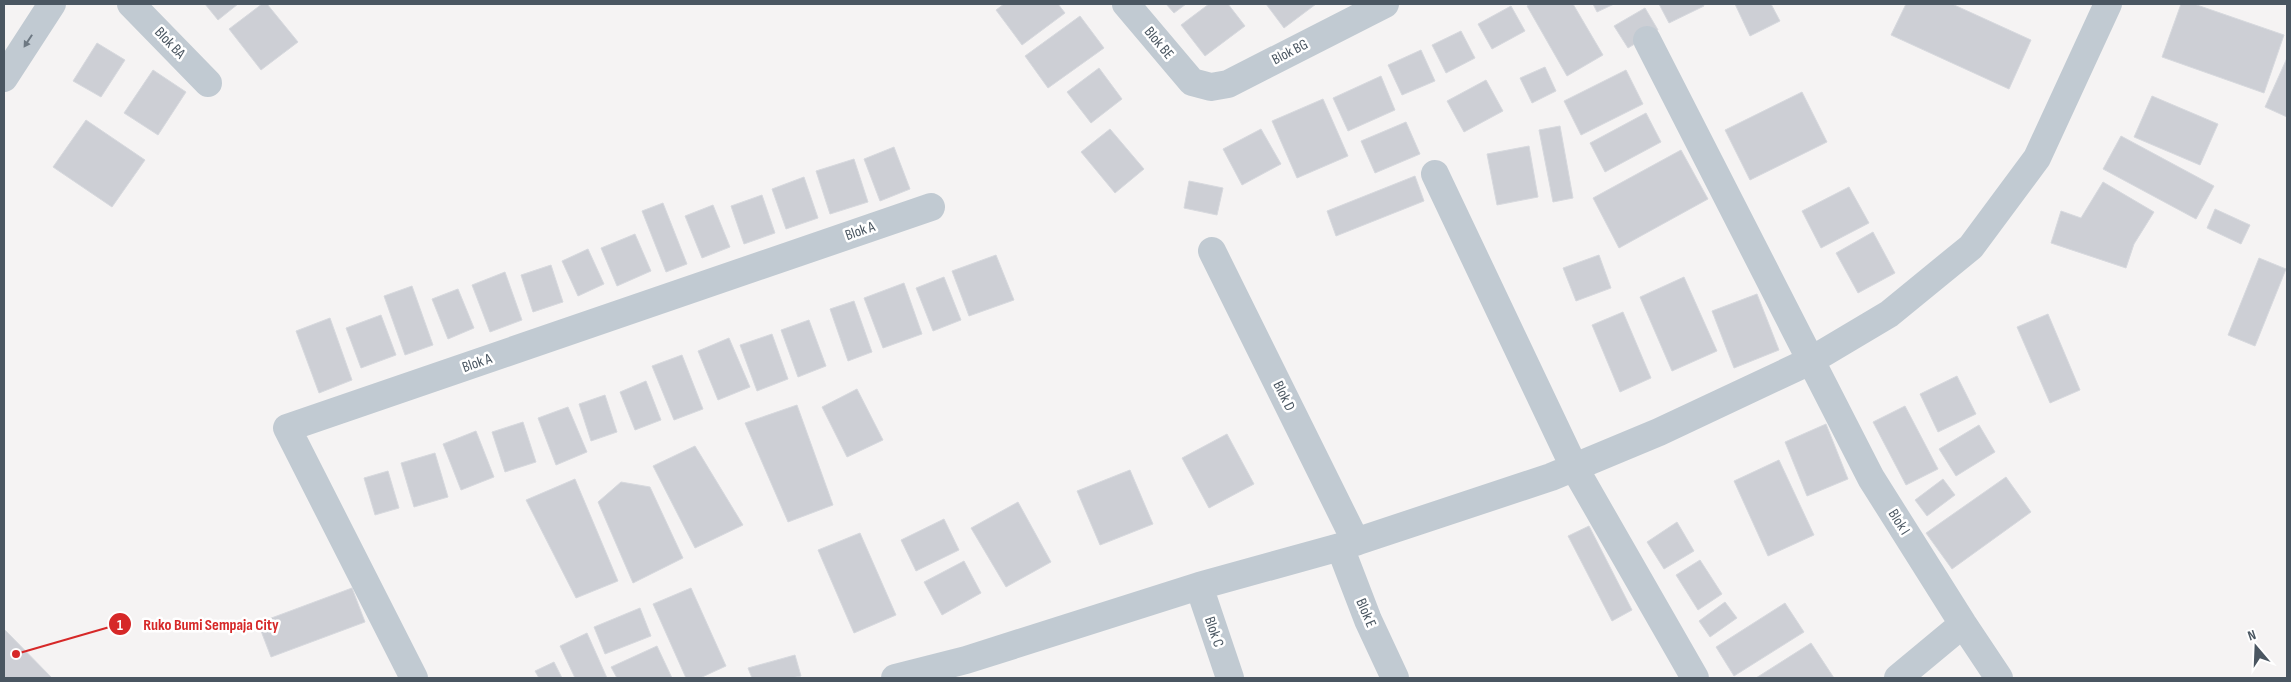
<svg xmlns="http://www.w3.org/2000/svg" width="2291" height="682" font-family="'Sofia Sans Condensed',sans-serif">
<rect width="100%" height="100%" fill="#f5f3f3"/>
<path fill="#cdcfd5" stroke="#d7d9de" d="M205 4H238L218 20Z
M262 4H267L298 42 261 70 229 29Z
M1004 4H1058L1065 13 1022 45 996 10Z
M1166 4H1186L1174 13Z
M1209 4H1228L1245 26 1205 56 1181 25Z
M1266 4H1316L1284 28Z
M1531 4H1573L1603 55 1567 76 1527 6Z
M1593 4H1614L1597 12Z
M1659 4H1703L1704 6 1669 23Z
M1735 4H1771L1780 21 1750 36Z
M1906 4H1952L2031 40 2009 89 1891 35Z
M2181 4H2194L2284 35 2264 93 2162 57Z
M1511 6 1525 31 1492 49 1478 24Z
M1645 8 1658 30 1628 48 1614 26Z
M1080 16 1104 48 1048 88 1025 56Z
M1461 31 1475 58 1446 73 1432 45Z
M97 43 125 60 101 97 73 81Z
M1421 50 1435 81 1402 95 1388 65Z
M2287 58V117L2265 107Z
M1545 67 1556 91 1532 103 1520 78Z
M1099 68 1122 99 1091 123 1067 92Z
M153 70 186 92 158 135 124 113Z
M1626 70 1643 104 1581 135 1564 101Z
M1381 76 1395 110 1348 131 1333 98Z
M1486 80 1503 111 1464 132 1447 101Z
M1802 92 1827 142 1750 180 1725 130Z
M2152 96 2218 124 2200 165 2134 137Z
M1323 99 1348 156 1297 178 1272 121Z
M1646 113 1661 142 1605 172 1590 143Z
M86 120 145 160 112 207 53 167Z
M1406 122 1420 154 1375 173 1361 141Z
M1560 126 1573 198 1553 202 1539 130Z
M1110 129 1144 169 1115 193 1081 152Z
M1261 129 1281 164 1242 185 1223 149Z
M2121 136 2214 186 2196 219 2103 169Z
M1529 146 1538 197 1497 205 1487 154Z
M894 147 910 189 880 201 864 159Z
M1681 150 1708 199 1619 248 1593 198Z
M854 159 868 202 830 214 816 171Z
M1415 176 1424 201 1336 236 1327 211Z
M804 177 818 218 786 229 772 189Z
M1189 181 1223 188 1217 215 1184 208Z
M2103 182 2154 212 2134 244 2126 268 2051 243 2061 211 2081 218Z
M1849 187 1869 223 1821 248 1802 211Z
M762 195 775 233 744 244 731 206Z
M663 203 687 264 666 272 642 211Z
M713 205 730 247 702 258 685 216Z
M2215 209 2250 225 2241 244 2207 228Z
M1873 232 1895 273 1858 293 1836 253Z
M635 234 651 271 617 286 601 248Z
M588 249 604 284 578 296 562 261Z
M996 255 1014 300 969 316 952 271Z
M1599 255 1611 288 1576 301 1563 268Z
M2259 258 2286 269 2255 346 2228 335Z
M551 265 563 302 533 312 521 275Z
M505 272 522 320 490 332 472 285Z
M944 277 961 320 933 331 916 288Z
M1684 277 1717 351 1672 371 1640 297Z
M904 283 922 334 883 348 864 298Z
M412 286 433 345 405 355 384 296Z
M458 289 474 328 448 339 432 299Z
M1757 294 1779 350 1734 368 1712 311Z
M854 301 872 352 848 361 830 309Z
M1623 312 1651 378 1620 392 1592 325Z
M2048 314 2080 390 2050 403 2017 327Z
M381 315 396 355 361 368 346 328Z
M330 318 352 380 319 393 296 331Z
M809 320 826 366 798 377 781 330Z
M772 334 788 379 757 391 740 345Z
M729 338 750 387 718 400 698 351Z
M682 355 703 409 674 420 652 366Z
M1957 376 1976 414 1938 432 1920 394Z
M646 381 661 420 635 430 620 392Z
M857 389 883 440 847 457 822 407Z
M605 395 617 432 591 441 579 404Z
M797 405 833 505 788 522 745 423Z
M1905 406 1938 469 1906 485 1873 422Z
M568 407 587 452 556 465 538 418Z
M523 422 536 462 505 472 492 432Z
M1826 424 1848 479 1807 496 1785 442Z
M1979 425 1995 452 1956 476 1939 449Z
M476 431 494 477 461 490 443 444Z
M1227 434 1254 484 1209 508 1182 458Z
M695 446 743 525 695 548 653 466Z
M435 453 448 497 414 507 401 463Z
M1779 460 1814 535 1768 556 1734 481Z
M1130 470 1153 524 1100 545 1077 491Z
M388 471 399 508 375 515 364 478Z
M2006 477 2031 512 1952 569 1926 533Z
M575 479 618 581 576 598 526 500Z
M1943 479 1955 495 1927 516 1915 500Z
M621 482 650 487 683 558 633 583 598 502Z
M1018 502 1051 562 1006 587 971 528Z
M944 519 959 550 916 571 901 540Z
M1677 522 1694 551 1664 569 1647 542Z
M1589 526 1632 610 1612 621 1568 536Z
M860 533 896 615 854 633 818 550Z
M1700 560 1722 594 1698 610 1676 575Z
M964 561 981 593 942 615 924 582Z
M352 588 365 622 271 657 258 623Z
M691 588 726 666 700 678H686L653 604Z
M1725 602 1737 618 1710 637 1699 621Z
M1785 603 1804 632 1734 676 1716 647Z
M640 608 651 636 605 654 594 627Z
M4 629 52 678H4Z
M587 633 607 678H575L560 646Z
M1811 643 1834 678H1756Z
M657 646 672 678H617L611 667Z
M795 655 801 676 791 678H752L748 668Z
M554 662 562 678H539L535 671Z"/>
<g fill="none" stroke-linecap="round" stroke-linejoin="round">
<path stroke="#c1cad2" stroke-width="28" d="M131 4 208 83
M1126 4 1192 82 1211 87 1228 84 1385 4
M1647 40 1871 478 1963 624 1999 678
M4 78 52 4
M1435 174 1574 467 1695 678
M1212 251 1356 542
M1340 547 1368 620 1395 678
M1199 586 1230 678
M414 678 287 428 931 207
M895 678 966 660 1199 586 1340 547 1551 477 1659 432 1810 361 1889 314 1971 247 2037 158 2108 4
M1898 678 1963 624"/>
</g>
<defs><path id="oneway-solid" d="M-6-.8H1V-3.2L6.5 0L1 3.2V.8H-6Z" transform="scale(1.25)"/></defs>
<use fill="#6e7983" href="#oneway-solid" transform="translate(28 41) rotate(123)"/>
<g text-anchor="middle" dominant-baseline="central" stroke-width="5" stroke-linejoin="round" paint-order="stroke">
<g font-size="15" fill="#4a5661" stroke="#fff">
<text transform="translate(170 43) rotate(46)">Blok BA</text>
<text transform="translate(1159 43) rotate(50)">Blok BE</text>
<text transform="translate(1290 52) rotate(-27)">Blok BG</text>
<text transform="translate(860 231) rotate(-19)">Blok A</text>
<text transform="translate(477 363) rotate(-19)">Blok A</text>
<text transform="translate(1284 396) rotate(64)">Blok D</text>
<text transform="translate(1899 522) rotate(58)">Blok I</text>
<text transform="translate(1366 613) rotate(67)">Blok E</text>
<text transform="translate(1214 632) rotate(71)">Blok C</text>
</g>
</g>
<path fill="none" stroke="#d62828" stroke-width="2" d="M16 654L120 624"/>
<g fill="#d62828" stroke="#fff" stroke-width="2">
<circle cx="16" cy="654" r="5"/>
<circle cx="120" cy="624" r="12"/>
</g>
<g font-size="15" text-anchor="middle" font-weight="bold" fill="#fff">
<text x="120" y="630">1</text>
</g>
<g font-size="16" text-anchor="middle" font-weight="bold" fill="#d62828" stroke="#fff" stroke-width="5" stroke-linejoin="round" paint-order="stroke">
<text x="211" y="630">Ruko Bumi Sempaja City</text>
</g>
<rect width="2291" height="682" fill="none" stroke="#4a5661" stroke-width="10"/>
<g transform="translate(2256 647) rotate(341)" stroke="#ffffff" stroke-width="4" paint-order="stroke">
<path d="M0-4L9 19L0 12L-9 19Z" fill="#4a5661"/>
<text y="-8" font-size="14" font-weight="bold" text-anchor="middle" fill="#4a5661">N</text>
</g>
</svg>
